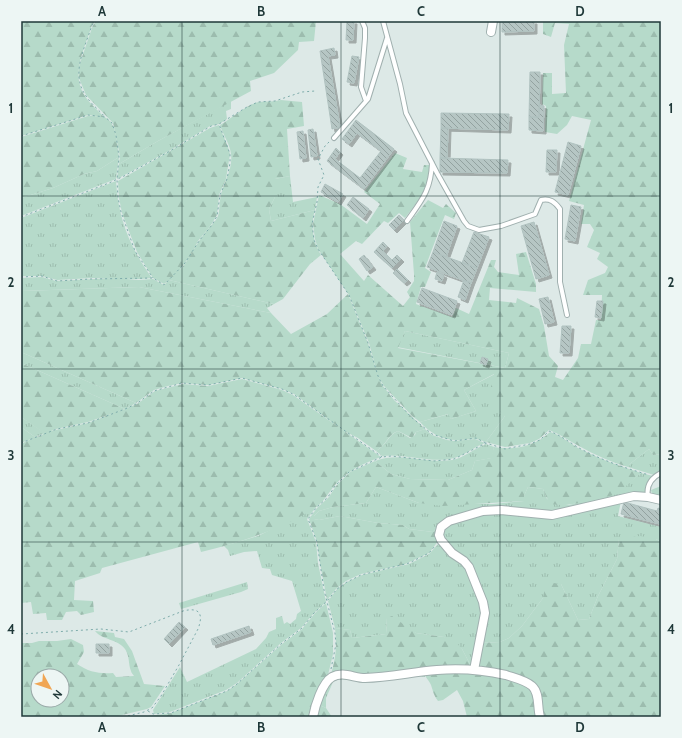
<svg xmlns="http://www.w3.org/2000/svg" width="682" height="738" font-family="Cabin,sans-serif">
<defs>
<pattern id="grass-tufts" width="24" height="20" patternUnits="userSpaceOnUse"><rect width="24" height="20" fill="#b6daca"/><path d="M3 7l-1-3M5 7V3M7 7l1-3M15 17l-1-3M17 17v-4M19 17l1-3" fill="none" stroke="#9cbcae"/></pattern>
<pattern id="forest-firs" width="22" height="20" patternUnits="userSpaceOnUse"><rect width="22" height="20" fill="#b6daca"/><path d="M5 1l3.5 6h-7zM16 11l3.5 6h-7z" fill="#9cbcae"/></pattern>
<pattern id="building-back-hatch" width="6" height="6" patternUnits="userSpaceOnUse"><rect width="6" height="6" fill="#b6c6c4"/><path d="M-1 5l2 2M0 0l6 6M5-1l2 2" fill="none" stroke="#93a2a0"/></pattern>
<filter id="shadow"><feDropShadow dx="3" dy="3" stdDeviation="0" flood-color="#0004"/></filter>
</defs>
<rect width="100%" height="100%" fill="#dde9e7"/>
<path fill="url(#grass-tufts)" d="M231 101V109L226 111 227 119 219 124 210 126 169 151 117 179 119 164 158 141Z
M119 157 116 179 21 216V198L53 188 84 174 97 171Z
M290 176 293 202 317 197 315 210 271 221 269 209 275 197V179Z
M116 181C118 218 130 248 152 278L139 279 92 278 57 280 42 276H21V218Z
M21 278 42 277 56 281 114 278 139 280 153 279 164 285 169 280 274 304 267 308 271 313 139 287 21 291Z
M405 331 509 353 505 368 397 347Z
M21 352 136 403 125 409 21 363Z
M495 374 505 416 486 442C471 436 470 440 456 440 441 440 429 432 420 422L449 414 451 419 476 411 464 390Z
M21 417 45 433 35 437 21 427Z
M425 429 432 435 447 440 454 441 475 439 485 443C474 447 465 455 454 458 433 464 405 453 382 456L376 451C386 446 388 435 398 431L410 438 415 435 416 432Z
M486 444 494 447 492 458 475 461 472 470 448 480 410 479 391 474 375 461C400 451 426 464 452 460 464 458 475 448 486 444Z
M649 449 653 455 661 454V472L654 475 628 467 631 463Z
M641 473 653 476 646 487V496L561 512 511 508 437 527 433 532 409 529 403 525 378 523 340 516 319 520 314 519V516L319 511 333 507 366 503 376 487 419 503 493 504 524 501V496L528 487 543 489 547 499 569 505 581 502 626 485Z
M661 486V497C656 496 652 496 651 490Z
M621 501 618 516 661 527V542L656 539H619L617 559 598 596 589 619 578 620 561 584 543 598 522 626 509 638 500 642 480 643 485 620 475 578 453 552 440 531 441 527 483 512 529 515Z
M316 507 307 519 316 542 318 563 326 602 314 613 301 628 281 643 237 683 226 690 170 712 154 714 153 710 180 667 187 682 256 649 266 638 269 632 276 629V618L282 616 284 624 287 622 290 624 296 619 297 614 301 611 292 581 272 575 270 569 262 568 257 551 244 552 230 556 228 550 224 546 258 536Z
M440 542 464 564 475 583 482 614 472 668 462 649 444 637 416 633 411 631 400 622 387 618 386 634 352 638 350 630 335 628 328 601 337 589 347 582 362 575 409 564 429 554Z
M247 582 248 589 241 592 181 609 179 603Z
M425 673V677L418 676 366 682 339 679 333 682 326 698V708L317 704 334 678Z"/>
<path fill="url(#forest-firs)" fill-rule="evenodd" d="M21 21H96L92 25C85 48 70 74 85 96 90 104 98 110 104 117L88 115 21 136Z
M97 21H316L314 41 299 42 298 50 274 73 250 81 251 91 158 141 119 164 120 157 116 135 113 123 86 95 79 78V68L81 60 93 25Z
M543 21H659L661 25V454L653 455 649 449 631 463 628 467C611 462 595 455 579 446 569 441 560 434 549 430L539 439 530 443 505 447 486 442 505 416 488 399 494 374 464 390 476 411 451 419 448 414 420 422 412 416 384 386 378 376 369 343 349 295 318 249 315 239 313 224 319 195 340 204 367 224 380 204 364 192 395 153 407 158 403 169 422 172 424 165H430C429 188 419 200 405 218L399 213 388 223 384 221 362 244 356 241 340 254 364 281 368 275 403 306 410 297 407 292 414 281V274L410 222 428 200 443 208 446 204 456 213 454 219 445 215 425 268 431 272 425 287H421L416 304 452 317 456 308 469 314 491 260H496L494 267 498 272 519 275 516 254 526 252 536 284V292L490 288 489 300 516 303 517 298 539 309 544 326 549 356 558 366 555 377 563 380 578 358 581 344H591L596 320H601L602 295H583L588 280 605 273 608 267 597 259 600 253 587 247 594 230 590 224H581L584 205 569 201 591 120 572 116 567 125 557 134 545 132 546 106 542 104 543 73H552V94L566 93 564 45 569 24 555 23 551 37 543 34ZM405 331 509 353 505 368 398 348Z
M281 100 302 102 304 126 287 129 290 176 275 179V197L269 209 271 221 315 210C310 225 313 242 321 255L310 264 283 299 274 304 169 280 164 284 153 278 137 252 122 213 119 198 118 181 210 128 219 125 228 147 230 154 226 179 219 195 217 215 211 225 198 241 192 253 179 271C190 259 195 245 205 233 209 227 215 223 218 216 220 210 219 202 221 195 224 181 233 170 231 154 230 144 223 135 220 125 231 119 247 104 259 102 267 101 274 102 281 100Z
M88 116C93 116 99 116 104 117 117 121 117 145 119 157L97 171 84 174 53 188 21 198V137Z
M139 287 271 313 291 334 327 314 348 294 368 343 378 376 383 386 394 400 425 429 416 432 412 438 398 431C387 435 386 446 376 451L358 438 344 431 294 394 282 389 242 378 208 385 182 383 168 386 154 390 136 403 21 352V291Z
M21 363 125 409 88 422 56 429 51 431 88 423 137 404 155 391 183 384 208 386 242 379 282 390 293 395 381 457C364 463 347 471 335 485 328 493 324 502 315 508 280 530 241 542 201 552L198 542 102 568 100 573 75 581 74 600 93 601 94 612 81 615 77 611 66 612 62 620H47L46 613 33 614 31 602 21 603V444L33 438 21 443V427L35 437 41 436 44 433 21 417Z
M550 432C561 435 569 443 580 449 600 459 620 466 641 473L627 485 622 493C607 496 563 510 551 503 547 500 545 494 543 489L528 487 524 496V501L443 506 419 503 376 487 366 503 333 507 319 511 314 516V519L319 520 340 516 378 523 403 525 409 529 433 532 437 527 443 522 439 540 429 553 403 565 383 569 361 574 346 581 336 589 327 600 320 563 317 542 309 519 317 508 329 497 336 486 350 472 375 461 391 474 410 479 448 480 472 470 475 461 491 458 494 447C513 451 536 446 550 432Z
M640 536 656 539 661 542V717H542L535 687 476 666 480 643 500 642 509 638 522 626 543 598 546 582 561 584 578 620 589 619 598 596 617 559 619 539Z
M326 603 333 633V654L328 675 319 691 310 717H140L171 713 227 691 237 684 282 644 302 629 315 613Z
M392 616 416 633 444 637 453 639 462 649 472 668 331 675C336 656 337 648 335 628L350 630 352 638 386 634 387 618Z
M95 631 114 633 115 637 124 639 132 651 144 684 165 686 151 707 147 709 118 716 21 717V643H32L39 641H57L71 639 83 645 84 652 77 664C89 672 99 674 113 673L116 677 134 676C133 674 131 673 131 671 128 664 130 656 125 649 118 639 102 640 95 631ZM38 676H62V700H38Z
M425 673H489L531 687 537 713 536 717H467L463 701 457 690 443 700 438 701C434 696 433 691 431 685 429 680 425 678 425 673Z
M317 704 326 708 332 717H315Z"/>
<path fill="url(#building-back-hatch)" stroke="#b0c2c0" filter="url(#shadow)" d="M347 21H354L353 40H346Z
M534 21V31L502 32V22Z
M334 48 335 55 328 56 340 127 332 129 320 51Z
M352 56 359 57 354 83 347 82Z
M530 72H540L539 117H529Z
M539 105 544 106 543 131 529 130V117H539Z
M441 113 509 114 508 130 441 128Z
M356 120 394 149 364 189 327 161 336 148 340 152 335 159 360 178 381 151 357 133 349 144 342 139Z
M441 128H448L447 158H440Z
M313 129 317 156 311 157 308 130Z
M303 131 306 158 300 159 297 132Z
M568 142 581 146 568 195 555 192Z
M547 150H557L556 172H546Z
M440 158 508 160 507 173 440 172Z
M325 184 343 194 338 202 321 192Z
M353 197 369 209 363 218 347 205Z
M571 205 581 207 575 241 565 239Z
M399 215 404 220 394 230 389 225Z
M444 221 457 226 446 257 433 252Z
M534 222 549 275 536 279 521 226Z
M474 232 489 237 477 268 462 263Z
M383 242 387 246 383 251 392 260 397 255 401 259 392 268 374 252Z
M433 252 477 268 471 283 427 267Z
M364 255 373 267 367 271 359 259Z
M397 269 408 280 404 283 393 273Z
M437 272 444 275 442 281 435 279Z
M464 280 471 283 465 300 458 297Z
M422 288 457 301 452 315 417 302Z
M548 297 554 322 545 324 539 299Z
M597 301H603L601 318 595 317Z
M562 326H571L569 353H560Z
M482 357 488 359 486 365 480 363Z
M624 502 657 511 658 508 661 509 660 524 621 514Z
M179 622 185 627 169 644 164 639Z
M249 626 251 632 213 645 211 639Z
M96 644H109V653H96Z"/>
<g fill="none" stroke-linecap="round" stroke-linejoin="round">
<defs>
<path id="lane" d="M362 21 365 28V38L361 87 366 101
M383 21 400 84 406 113 437 173 464 221 468 226 479 230 501 226 535 214 541 200C550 198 555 202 560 209V282L567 315
M334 138 368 99 387 38
M407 221C422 200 431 190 432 163
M648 497C646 486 651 478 661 473"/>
<path id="street" d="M491 32 493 21
M474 670 485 613 483 602 469 567 464 561 452 553 441 540 439 535 441 527 449 521 483 511 501 510 552 515 634 496 648 497 661 500
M313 717C315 706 322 683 332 677 343 671 354 678 365 678 389 677 413 672 437 670 460 668 484 670 506 675 515 678 525 680 532 686 540 693 537 707 540 717"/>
</defs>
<use href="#lane" stroke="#a0b0af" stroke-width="6"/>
<use href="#street" stroke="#a0b0af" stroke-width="10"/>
<path stroke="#7eacab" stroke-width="1" stroke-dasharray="2 3" stroke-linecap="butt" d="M97 21 92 25C85 48 70 74 86 96 91 104 99 110 105 117
M660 21 661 23
M21 136 88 115 105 117 112 123 116 135 119 157 117 180 118 198 121 212 135 251 153 278
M329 142 325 146 318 159 324 175 318 187 317 202 314 215 312 224 314 240 318 249 349 295 368 343 378 376 383 386 411 417 432 434 454 441 476 438 486 443
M21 217 109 183 124 176 170 151 211 126 219 124 247 107 258 102 275 101 302 92 315 91
M21 277 42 276 57 281 91 279 153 278 164 285 185 263 199 241 212 225 217 216 220 195 227 179 230 163V154L219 124
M21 443 57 429 88 423 125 409 136 404 154 391 182 383 208 385 242 378 282 389 293 394 382 457
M21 634 101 629 129 632 183 611C199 607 204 613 198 629L179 665 161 696 152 708 144 712 123 717
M331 669 336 644 335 633 324 590 317 542 308 519 316 508 328 497 335 486 349 472 375 460 382 457 391 456 434 461 454 459 486 443 505 449 530 444 540 440 549 431C560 435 569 442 579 448 601 460 625 468 649 475
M148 711 153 714 171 713 227 691 237 684 281 644 302 628 314 613 327 601 337 589 347 582 361 575 409 563 429 553 435 546"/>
<use href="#lane" stroke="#fff" stroke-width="4"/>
<use href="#street" stroke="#fff" stroke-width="8"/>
</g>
<path fill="none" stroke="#1f3838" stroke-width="1" stroke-opacity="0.55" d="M182 21V717M341 21V717M500 21V717M21 196H661M21 369H661M21 542H661"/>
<rect width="682" height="738" fill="none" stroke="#edf6f4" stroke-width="44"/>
<g transform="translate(50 688) rotate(130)"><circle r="19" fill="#edf6f4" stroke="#9baaa9"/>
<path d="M0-3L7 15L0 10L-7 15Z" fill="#f0a654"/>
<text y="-6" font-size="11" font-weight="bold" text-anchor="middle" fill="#1f3838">N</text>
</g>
<rect x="22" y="22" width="638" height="694" fill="none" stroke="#1f3838" stroke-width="1.5"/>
<g font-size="13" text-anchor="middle" font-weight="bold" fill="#1f3838">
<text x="102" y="16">A</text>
<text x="261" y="16">B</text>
<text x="421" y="16">C</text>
<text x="580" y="16">D</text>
<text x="11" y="113">1</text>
<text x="671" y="113">1</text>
<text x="11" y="287">2</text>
<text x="671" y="287">2</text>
<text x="11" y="460">3</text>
<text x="671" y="460">3</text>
<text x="11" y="634">4</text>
<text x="671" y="634">4</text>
<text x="102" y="732">A</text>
<text x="261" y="732">B</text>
<text x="421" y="732">C</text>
<text x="580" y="732">D</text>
</g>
</svg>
